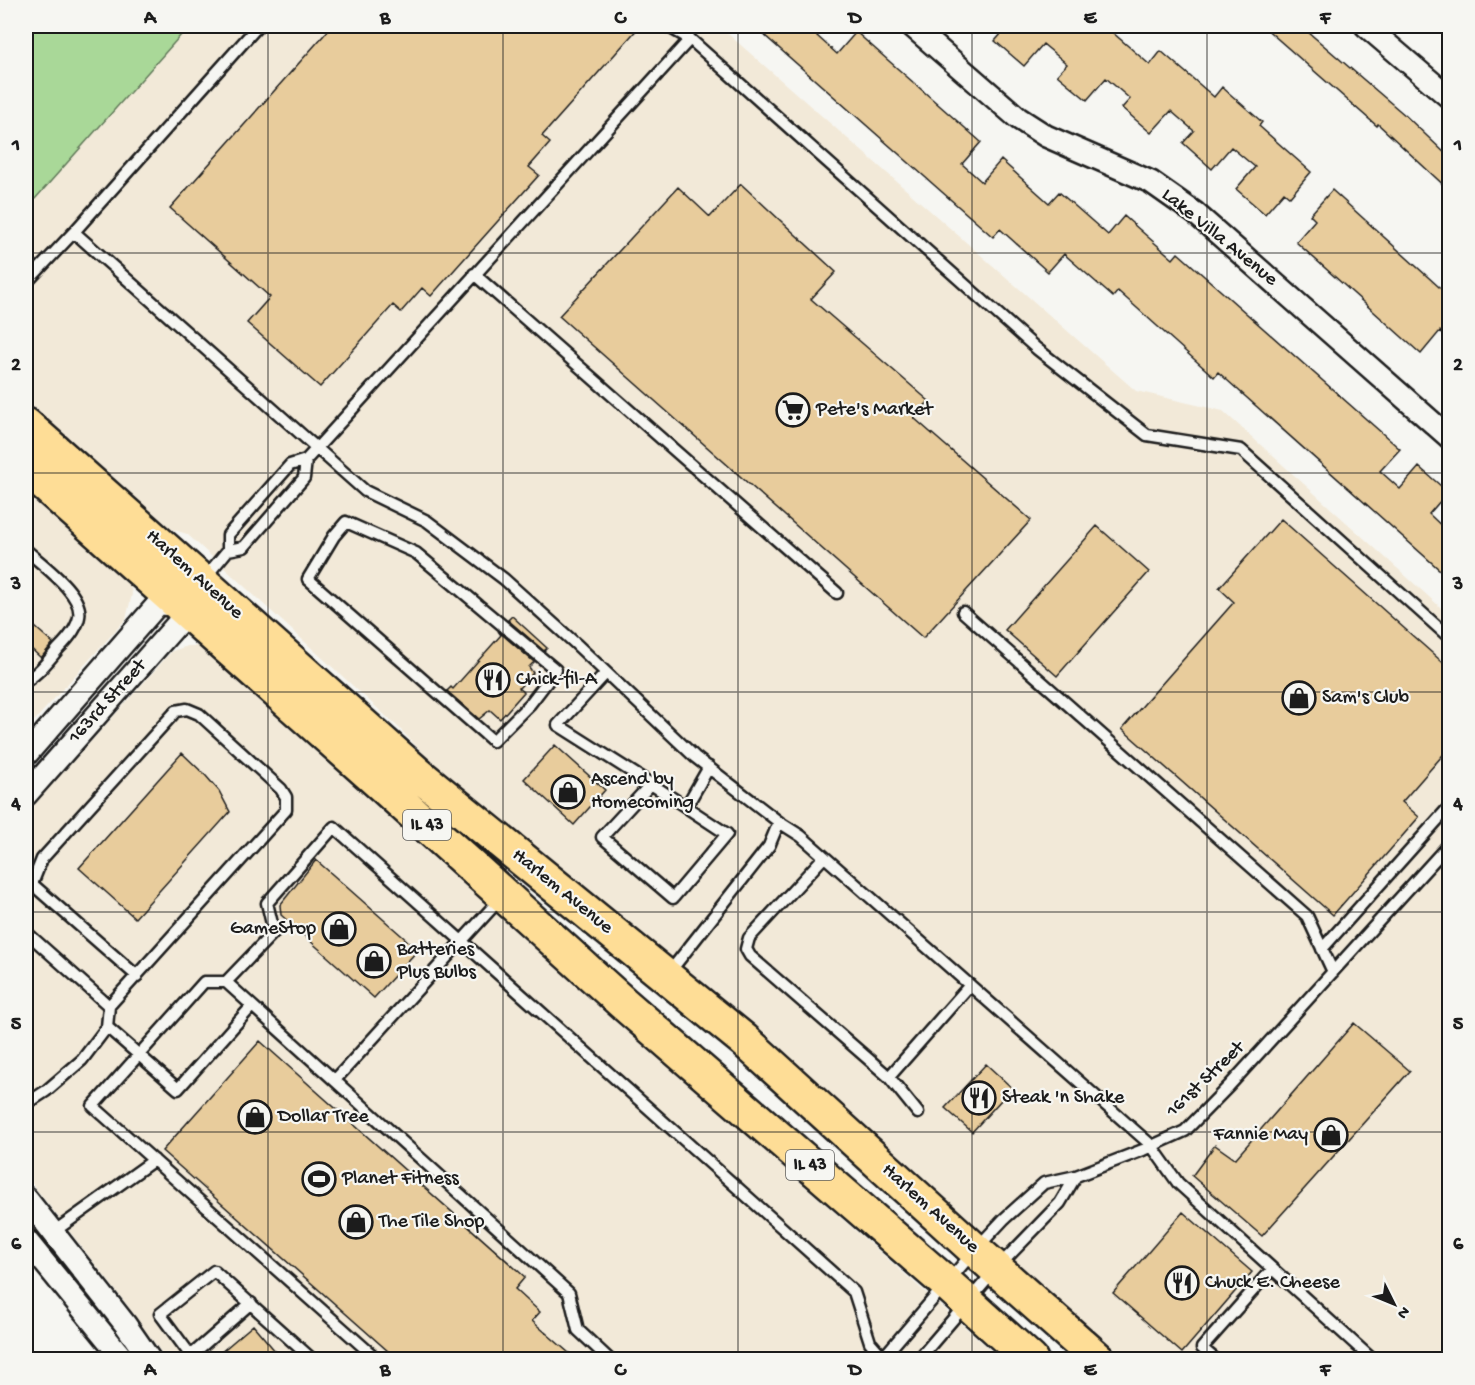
<svg xmlns="http://www.w3.org/2000/svg" width="1475" height="1385" font-family="'Gochi Hand',sans-serif">
<rect width="100%" height="100%" fill="#f6f6f2"/>
<filter id="ink" filterUnits="userSpaceOnUse"><feTurbulence type="fractalNoise" baseFrequency=".0167" numOctaves="2"/><feDisplacementMap in="SourceGraphic" scale="12" xChannelSelector="R" yChannelSelector="G"/><feConvolveMatrix kernelMatrix="1 2 1 2 8 2 1 2 1" color-interpolation-filters="sRGB"/></filter>
<g filter="url(#ink)">
<path fill="#f2e9d8" d="M189 26H719L1136 391 1223 411 1449 615V1359H1125L730 1009 443 774 399 728 187 534 165 527 26 402V209Z
M26 481 127 572 132 594 126 619 26 730Z
M188 646H204L519 920 737 1126 1001 1359H166L127 1305 26 1176V814L172 651Z"/>
<path fill="#a9d898" stroke="#627a5a" stroke-width="1.5" d="M26 26H189L26 209Z"/>
<path fill="#e8cc9c" stroke="#1c1c1c" stroke-width="1.5" d="M332 26H640L542 136 550 143 529 167 539 175 431 296 422 288 401 312 393 305 320 387 247 323 270 297 170 208Z
M754 26H826L817 36 837 54 856 32 981 142 962 164 982 182 1001 160 1049 203 1059 192 1108 235 1124 216 1173 259 1178 253 1400 449 1380 471 1400 489 1419 467 1448 492 1429 514 1449 533V578L1218 372 1214 377 1118 291 1113 297 1064 254 1048 272 1000 229 993 237Z
M1008 26H1105L1150 65 1161 51 1214 97 1222 87 1262 122 1259 126 1311 172 1290 197 1284 192 1265 214 1236 189 1255 167 1231 147 1212 169 1183 143 1194 131 1171 111 1151 133 1122 108 1130 99 1106 78 1087 100 1057 75 1067 64 1043 44 1024 66 995 41Z
M1263 26H1301L1406 116 1449 157V190L1378 124 1377 126Z
M741 184 836 272 811 299 929 401 914 418 1031 520 923 638 559 316 678 187 710 217Z
M1332 190 1449 296V339L1440 331 1421 354 1296 242 1315 220 1310 215Z
M1281 519 1449 668V748L1402 802 1419 817 1333 915 1122 729 1234 602 1219 588Z
M1097 526 1149 572 1057 676 1005 630Z
M512 616 547 648 544 651 508 620Z
M26 619 53 643 41 658 26 644Z
M498 631 534 662 529 667 533 673 519 688 524 692 500 719 490 710 479 719 447 691 451 687 453 689 501 635Z
M555 745 605 790 574 825 524 779Z
M182 753 206 776 219 791 230 812 135 918 79 868Z
M316 860 418 950 374 998 281 915 280 905Z
M1354 1023 1410 1071 1262 1236 1192 1176 1215 1145 1235 1159Z
M260 1041 525 1277 515 1289 540 1312 532 1321 576 1359H397L162 1151Z
M986 1064 1012 1088 972 1132 945 1108Z
M1183 1212 1252 1272 1182 1353 1113 1293Z
M253 1325 282 1359H213Z"/>
<g fill="none" stroke-linecap="round" stroke-linejoin="round">
<defs>
<path id="service" d="M258 26 74 232 365 491 427 521 504 579 576 644 695 757 779 822 801 836 1151 1145 1178 1183 1373 1360
M667 26 690 39 1037 349 1147 435 1241 450 1450 638
M474 274 837 593
M26 283 74 232
M346 522 416 553 556 670 530 704 493 741 308 579 334 536Z
M26 550C41 564 84 594 79 617 77 629 67 640 59 648 49 660 39 673 26 681
M228 550 244 547 304 478 306 460
M203 580 228 550V535L290 465 306 460 690 39
M963 612 1307 916 1333 972
M606 673 558 725 651 784 602 837 673 898 727 834 686 807 709 767
M651 784 686 807
M824 857 749 938 746 949 750 956 889 1077 970 985
M32 884 137 976
M26 892 32 884 42 859 176 711 187 709 199 714 281 789 286 797V810L109 1006 26 932
M1322 949 1450 806
M668 974 769 846 779 822
M226 982H204L93 1106 378 1360
M107 1027 178 1089 252 1006
M889 1077 918 1113
M335 1080 501 898
M26 1104 46 1091 82 1060 107 1027 109 1006
M52 1233 154 1160
M186 1360 251 1303
M194 1360 160 1314 214 1271 313 1360
M610 1360 578 1330 569 1293 226 982 274 932 267 903 334 827 854 1292 870 1342 883 1357
M881 1360 975 1250 1004 1219 1044 1183 1076 1176 1143 1150 1185 1131 1229 1086 1450 843
M918 1360 996 1269 1060 1203 1076 1176
M1216 1360 1202 1348 1272 1269"/>
<path id="minor" d="M912 26 1018 118 1046 136 1151 182 1195 213 1450 438
M1366 26 1450 98
M26 755 158 604 179 605
M26 795 179 622V605L185 598
M26 1198 125 1324 150 1360
M26 1240 124 1360"/>
<path id="primary" d="M26 425 419 775 744 1040 975 1250 1099 1360
M26 468 384 787 623 1003 946 1283 1031 1360"/>
</defs>
<use href="#service" stroke="#1c1c1c" stroke-width="15"/>
<use href="#minor" stroke="#1c1c1c" stroke-width="26"/>
<use href="#primary" stroke="#1c1c1c" stroke-width="38"/>
<use href="#service" stroke="#f6f6f2" stroke-width="10"/>
<use href="#minor" stroke="#f6f6f2" stroke-width="21"/>
<use href="#primary" stroke="#fedd96" stroke-width="33"/>
</g>
</g>
<path fill="none" stroke="#1c1c1c" stroke-width="1.5" stroke-opacity="0.55" d="M268 26V1360M503 26V1360M738 26V1360M972 26V1360M1207 26V1360M26 253H1450M26 473H1450M26 692H1450M26 912H1450M26 1132H1450"/>
<defs>
<symbol id="supermarket-ring" viewBox="-11 -11 22 22"><circle r="9.5" fill="#f6f6f2" stroke="#1c1c1c" stroke-width="1.5"/><path d="M-6-5.5h2.5l.6 2H6L4.5 2H-2.5L-4.4-4H-6ZM-1.5 3.2a1.3 1.3 0 1 0 .1 0ZM3 3.2a1.3 1.3 0 1 0 .1 0Z" fill="#1c1c1c"/></symbol>
<symbol id="restaurant-ring" viewBox="-11 -11 22 22"><circle r="9.5" fill="#f6f6f2" stroke="#1c1c1c" stroke-width="1.5"/><path d="M-5-6h1v4h1v-4h1v4h1v-4h1v5L-1.5 .5V6h-2V.5L-5-1ZM5-6V6H3V1.5H1.5Q1.5-4 5-6Z" fill="#1c1c1c"/></symbol>
<symbol id="shop-ring" viewBox="-11 -11 22 22"><circle r="9.5" fill="#f6f6f2" stroke="#1c1c1c" stroke-width="1.5"/><path d="M-5-2.5h2.3a2.7 3.5 0 0 1 5.4 0H5L5.5 6h-11ZM-1.5-2.5h3a1.5 2.3 0 0 0-3 0Z" fill="#1c1c1c"/></symbol>
<symbol id="stadium-ring" viewBox="-11 -11 22 22"><circle r="9.5" fill="#f6f6f2" stroke="#1c1c1c" stroke-width="1.5"/><path d="M0-5a6.5 5 0 1 0 0 10a6.5 5 0 1 0 0-10ZM-3.5-1.8h7v3.6h-7Z" fill="#1c1c1c"/></symbol>
</defs>
<g fill-rule="evenodd">
<use href="#supermarket-ring" x="774" y="391" width="38" height="38"/>
<use href="#restaurant-ring" x="474" y="661" width="38" height="38"/>
<use href="#shop-ring" x="1280" y="679" width="38" height="38"/>
<use href="#shop-ring" x="549" y="773" width="38" height="38"/>
<use href="#shop-ring" x="320" y="910" width="38" height="38"/>
<use href="#shop-ring" x="355" y="942" width="38" height="38"/>
<use href="#restaurant-ring" x="960" y="1079" width="38" height="38"/>
<use href="#shop-ring" x="236" y="1098" width="38" height="38"/>
<use href="#shop-ring" x="1312" y="1116" width="38" height="38"/>
<use href="#stadium-ring" x="300" y="1160" width="38" height="38"/>
<use href="#shop-ring" x="337" y="1203" width="38" height="38"/>
<use href="#restaurant-ring" x="1163" y="1264" width="38" height="38"/>
</g>
<g text-anchor="middle" dominant-baseline="central" stroke-width="4.5" stroke-linejoin="round" paint-order="stroke">
<g fill="#f6f6f2" stroke="#5d5d5c" stroke-width="1.5">
<rect x="403" y="810" width="48" height="30" rx="4.5"/>
<rect x="786" y="1150" width="48" height="30" rx="4.5"/>
</g>
<g font-size="18" font-weight="bold" fill="#1c1c1c">
<text x="427" y="825">IL 43</text>
<text x="810" y="1165">IL 43</text>
</g>
<g font-size="20" fill="#1c1c1c" stroke="#f6f6f2">
<text transform="translate(1219 238) rotate(39)">Lake Villa Avenue</text>
<text transform="translate(194 575) rotate(42)">Harlem Avenue</text>
<text transform="translate(108 702) rotate(-48)">163rd Street</text>
<text transform="translate(562 892) rotate(39)">Harlem Avenue</text>
<text transform="translate(1206 1080) rotate(-44)">161st Street</text>
<text transform="translate(930 1209) rotate(42)">Harlem Avenue</text>
</g>
<g font-size="20" fill="#1c1c1c" stroke="#f6f6f2" text-anchor="start">
<text x="816" y="410">Pete's Market</text>
<text x="516" y="680">Chick-fil-A</text>
<text x="1322" y="698">Sam's Club</text>
<text x="591" y="780">Ascend by<tspan x="591" dy="23">Homecoming</tspan></text>
<text x="316" y="929" text-anchor="end">GameStop</text>
<text x="397" y="950">Batteries<tspan x="397" dy="23">Plus Bulbs</tspan></text>
<text x="1002" y="1098">Steak 'n Shake</text>
<text x="278" y="1117">Dollar Tree</text>
<text x="1308" y="1135" text-anchor="end">Fannie May</text>
<text x="342" y="1179">Planet Fitness</text>
<text x="379" y="1222">The Tile Shop</text>
<text x="1205" y="1283">Chuck E. Cheese</text>
</g>
</g>
<rect width="1475" height="1385" fill="none" stroke="#f6f6f2" stroke-width="66"/>
<g transform="translate(1394 1304) rotate(133)" stroke="#f6f6f2" stroke-width="4.5" paint-order="stroke">
<path d="M0-4.5L10 22L0 15L-10 22Z" fill="#1c1c1c"/>
<text y="-9" font-size="16" font-weight="bold" text-anchor="middle" fill="#1c1c1c">N</text>
</g>
<rect x="33" y="33" width="1409" height="1319" fill="none" stroke="#1c1c1c" stroke-width="2"/>
<g font-size="20" text-anchor="middle" font-weight="bold" fill="#1c1c1c">
<text x="150" y="23">A</text>
<text x="385" y="23">B</text>
<text x="620" y="23">C</text>
<text x="855" y="23">D</text>
<text x="1090" y="23">E</text>
<text x="1325" y="23">F</text>
<text x="16" y="150">1</text>
<text x="1458" y="150">1</text>
<text x="16" y="370">2</text>
<text x="1458" y="370">2</text>
<text x="16" y="589">3</text>
<text x="1458" y="589">3</text>
<text x="16" y="809">4</text>
<text x="1458" y="809">4</text>
<text x="16" y="1029">5</text>
<text x="1458" y="1029">5</text>
<text x="16" y="1249">6</text>
<text x="1458" y="1249">6</text>
<text x="150" y="1375">A</text>
<text x="385" y="1375">B</text>
<text x="620" y="1375">C</text>
<text x="855" y="1375">D</text>
<text x="1090" y="1375">E</text>
<text x="1325" y="1375">F</text>
</g>
</svg>
